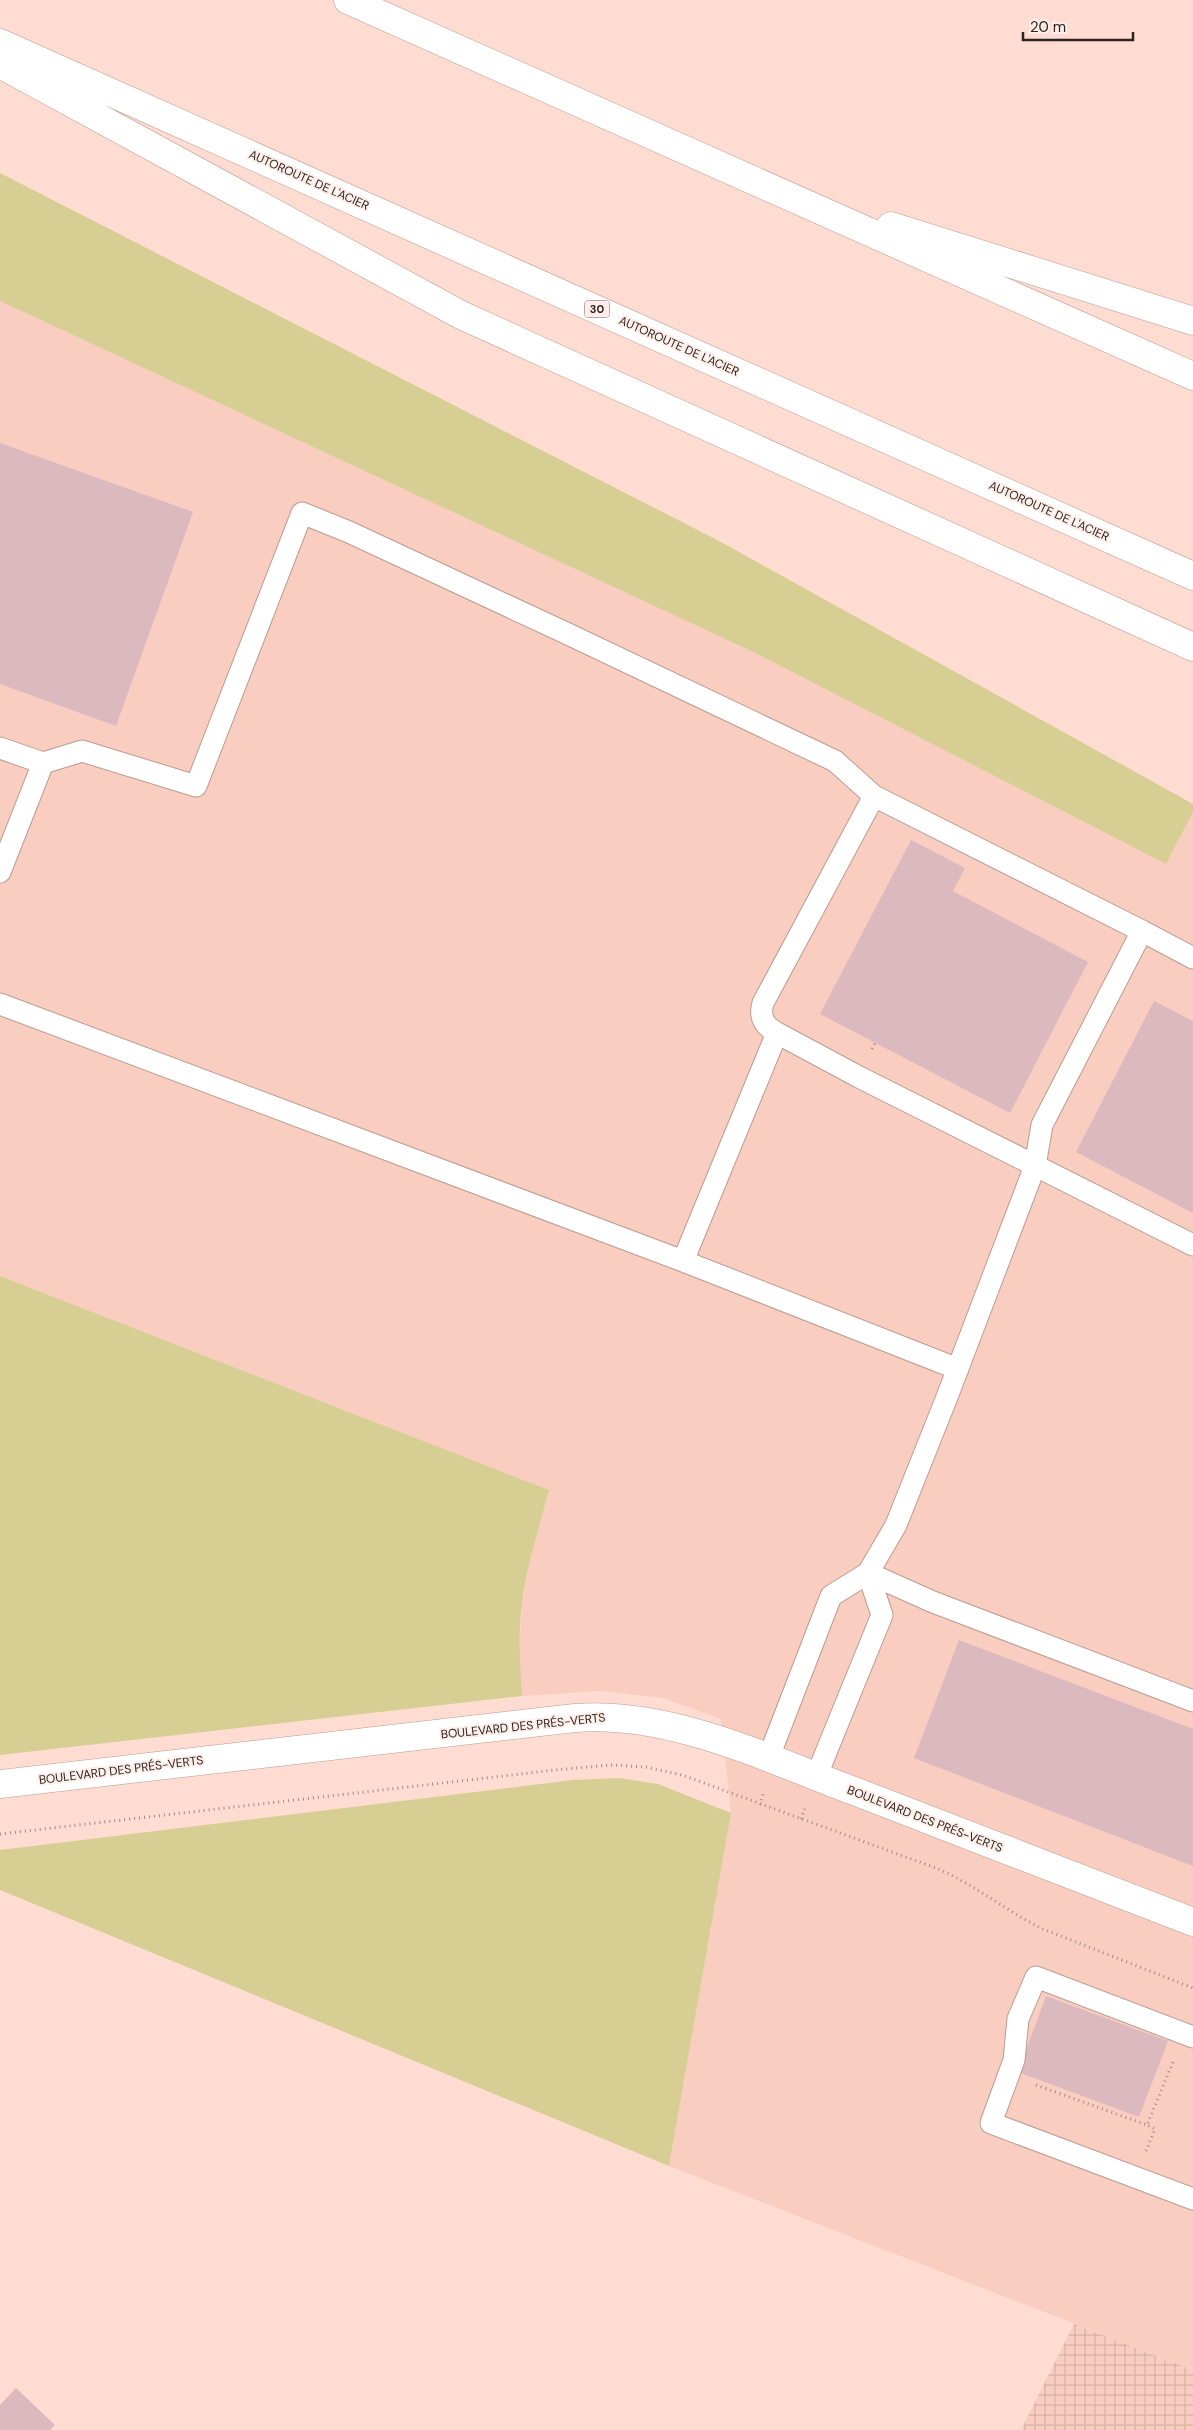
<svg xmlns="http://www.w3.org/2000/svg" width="1193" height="2430" font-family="'DM Sans',sans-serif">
<defs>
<pattern id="industrial-grid" width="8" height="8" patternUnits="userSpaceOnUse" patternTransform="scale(1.25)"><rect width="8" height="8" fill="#f9cec1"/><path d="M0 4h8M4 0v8" fill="none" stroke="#d6b1a5"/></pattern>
</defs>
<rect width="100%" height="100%" fill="#ffdcd2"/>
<path fill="#f9cec1" d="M0 301 753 652 1166 864 1193 812V2370L669 2166 731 1813 721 1719 663 1698 600 1691 522 1696 519 1655 522 1604 531 1555 549 1490 0 1276Z"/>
<path fill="url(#industrial-grid)" d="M1074 2324 1193 2370V2430H1021Z"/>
<path fill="#d7ce94" d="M0 173 721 542 1193 804V812L1166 864 753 652 0 301Z
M0 1276 549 1490C539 1528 527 1565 522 1603 518 1634 520 1665 522 1696L0 1755Z
M619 1778 658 1784 731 1813 669 2166 0 1890V1850L573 1780Z"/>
<path fill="#dcb8bf" d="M0 443 193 512 116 726 0 684Z
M911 840 965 868 953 891 1088 962 1010 1113 820 1014Z
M1154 1001 1193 1021V1213L1076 1152Z
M959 1640 1193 1729V1866L914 1758Z
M1046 1996 1168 2041 1139 2117 1018 2072Z
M16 2388 55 2425 50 2430H0V2405Z"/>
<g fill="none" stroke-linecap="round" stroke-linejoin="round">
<defs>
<path id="service" d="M0 748 43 763 82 751 196 786 302 513 349 532 568 634 835 761 874 796 1142 931
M0 872 43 763
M0 1004 683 1261 958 1369
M777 1033 859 1077 1193 1245
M683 1261 777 1033C764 1026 759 1017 763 1003L874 796
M868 1573 933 1602 1193 1701
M768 1759 831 1596 868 1573 896 1525 947 1397 1035 1166 1042 1125 1142 931 1193 958
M816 1777 882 1615 868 1573
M1193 2037 1036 1977 1018 2019 1014 2060 991 2123 1193 2199"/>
<path id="minor" d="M0 1784 575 1718C671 1711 766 1758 854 1791 967 1834 1080 1879 1193 1922"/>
<path id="motorway" d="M348 0 1193 376
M0 43 1193 576
M0 64 461 315 1193 647
M891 226 1193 321"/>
</defs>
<use href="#service" stroke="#bc9b91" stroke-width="23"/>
<use href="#minor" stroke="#bc9b91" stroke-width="29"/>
<use href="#motorway" stroke="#bc9b91" stroke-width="29"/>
<path stroke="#a28982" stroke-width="3" stroke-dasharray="1 4" stroke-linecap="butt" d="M872 1049 875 1043
M760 1805 764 1791
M801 1819 805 1808
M0 1834 555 1770 611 1765 646 1767 682 1775 936 1868C974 1884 1006 1911 1043 1929L1193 1988
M1036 2085 1147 2125 1173 2062
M1146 2151 1155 2129 1147 2125"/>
<use href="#service" stroke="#fff" stroke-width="21"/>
<use href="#minor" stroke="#fff" stroke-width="28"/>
<use href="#motorway" stroke="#fff" stroke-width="28"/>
</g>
<g text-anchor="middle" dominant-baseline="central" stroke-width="4" stroke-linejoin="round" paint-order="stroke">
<rect fill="#fdeeea" stroke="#6d605c" stroke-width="1" x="584.5" y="300.5" width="25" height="17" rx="4"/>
<g font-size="11" font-weight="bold" fill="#2f231f">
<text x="597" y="309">30</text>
</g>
<g font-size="12" fill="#2f231f" stroke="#fdeeea">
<text transform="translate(309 180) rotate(24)">AUTOROUTE DE L'ACIER</text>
<text transform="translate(679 346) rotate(24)">AUTOROUTE DE L'ACIER</text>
<text transform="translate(1049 511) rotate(24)">AUTOROUTE DE L'ACIER</text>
<text transform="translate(523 1726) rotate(-6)">BOULEVARD DES PRÉS-VERTS</text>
<text transform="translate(121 1770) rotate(-7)">BOULEVARD DES PRÉS-VERTS</text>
<text transform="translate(925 1819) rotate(21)">BOULEVARD DES PRÉS-VERTS</text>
</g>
</g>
<path d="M1023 32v8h110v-8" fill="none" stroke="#2f231f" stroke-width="2.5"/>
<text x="1030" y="32" font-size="15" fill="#2f231f" stroke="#fdeeea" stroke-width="4" paint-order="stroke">20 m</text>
</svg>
